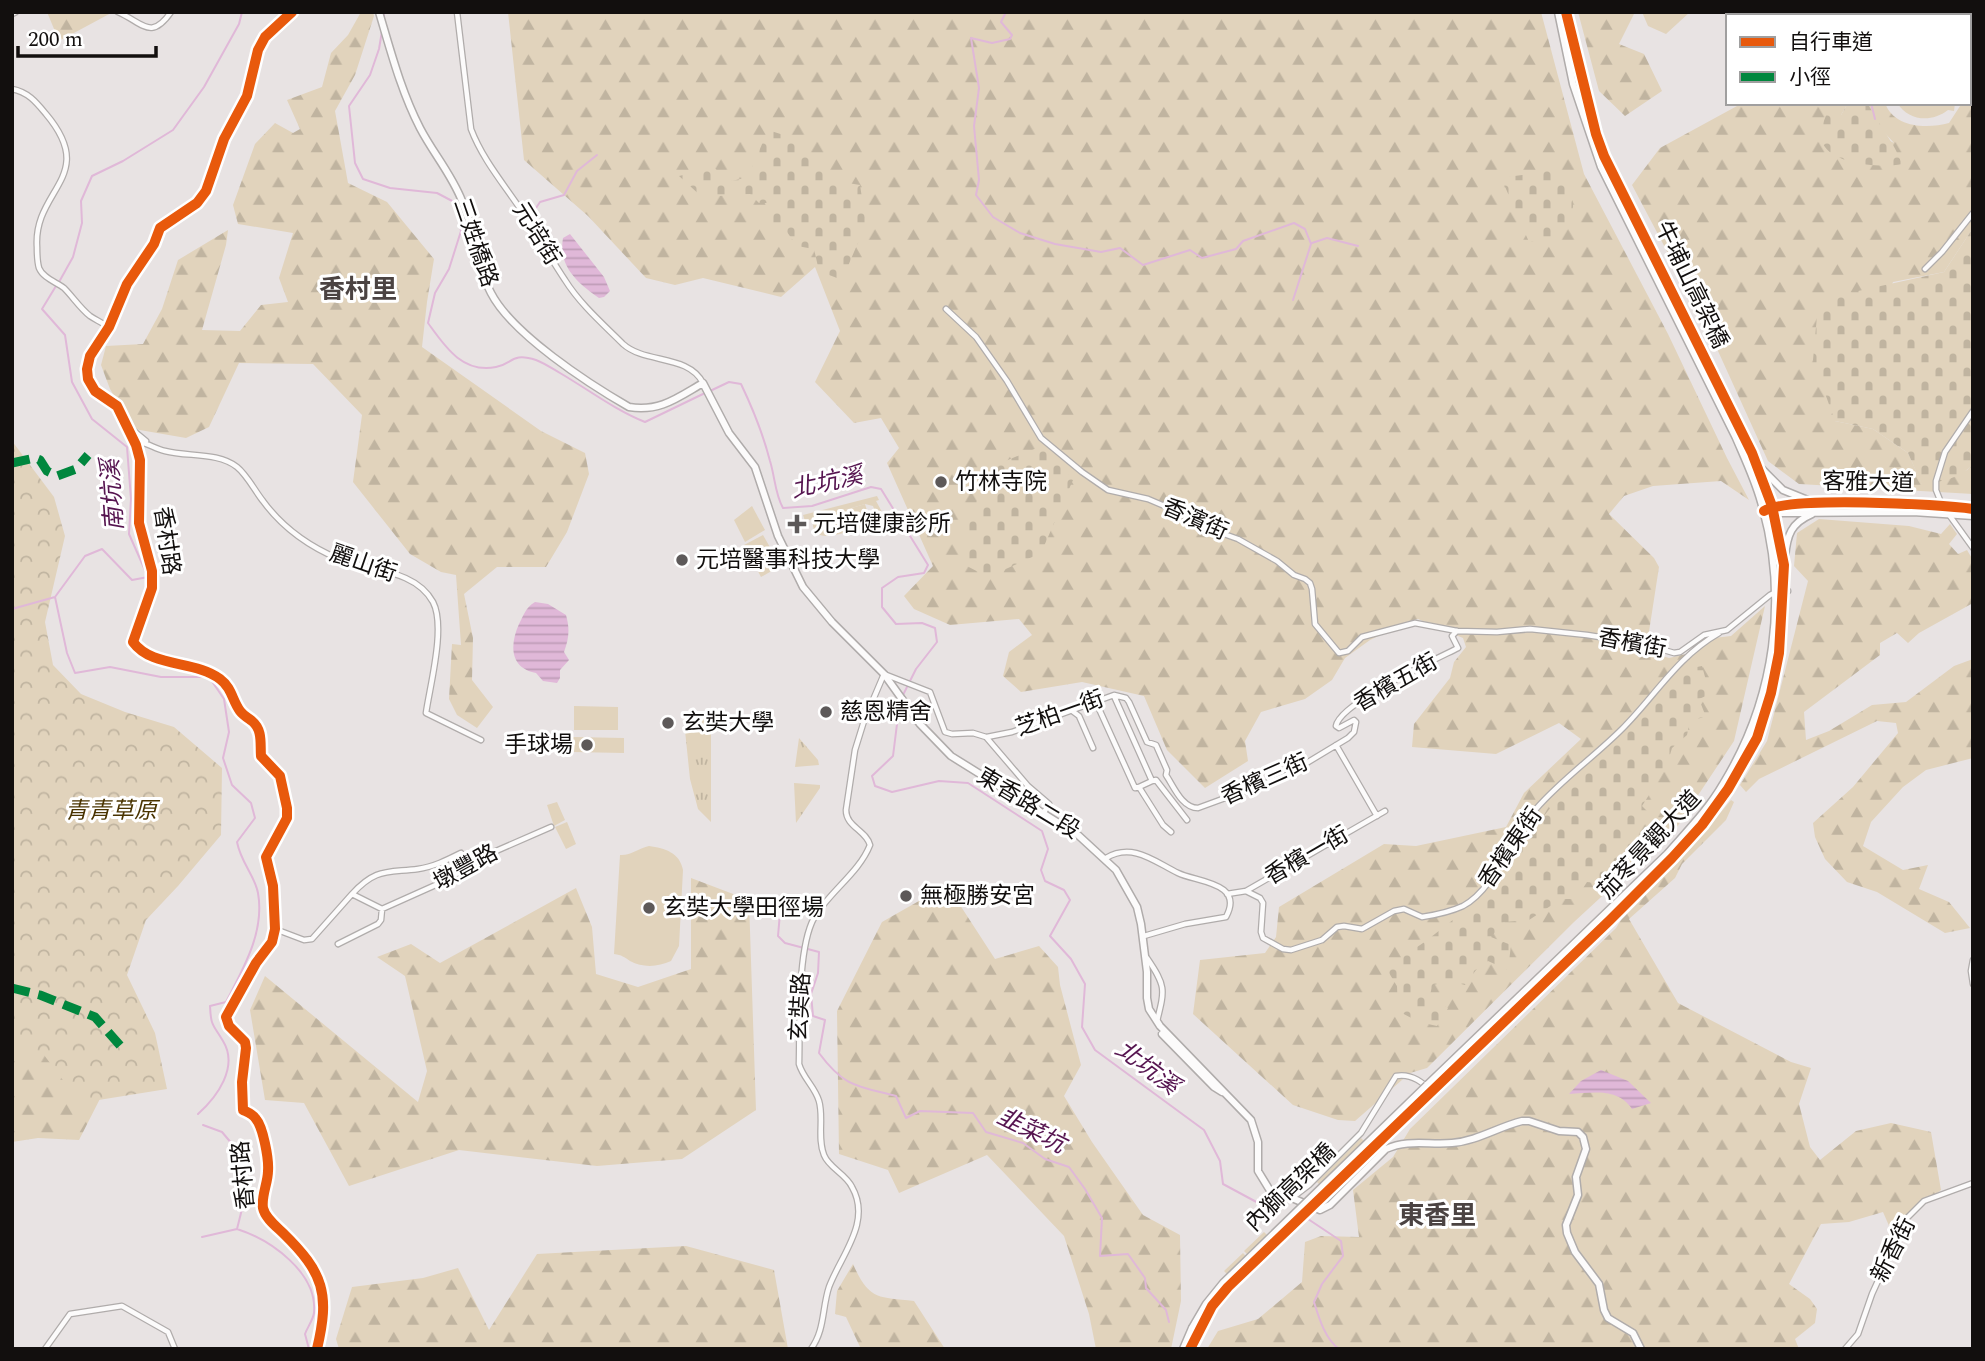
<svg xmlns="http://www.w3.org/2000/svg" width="1985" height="1361" font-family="Spectral,'Noto Sans TC',serif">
<defs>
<pattern id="grass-tufts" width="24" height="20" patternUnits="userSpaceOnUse" patternTransform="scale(1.75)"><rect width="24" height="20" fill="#e1d3bc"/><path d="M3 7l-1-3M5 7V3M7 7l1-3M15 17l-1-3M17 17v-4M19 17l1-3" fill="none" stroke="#c0b4a0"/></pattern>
<pattern id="forest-firs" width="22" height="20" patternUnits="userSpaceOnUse" patternTransform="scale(1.75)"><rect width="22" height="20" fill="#e1d3bc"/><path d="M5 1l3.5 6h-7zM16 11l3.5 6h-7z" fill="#c0b4a0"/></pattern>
<pattern id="cemetery-stones" width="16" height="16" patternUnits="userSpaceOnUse" patternTransform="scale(1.75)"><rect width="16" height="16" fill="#e1d3bc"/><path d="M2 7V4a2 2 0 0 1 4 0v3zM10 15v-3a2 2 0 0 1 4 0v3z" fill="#c0b4a0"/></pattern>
<pattern id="park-crowns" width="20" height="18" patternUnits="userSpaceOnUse" patternTransform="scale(1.75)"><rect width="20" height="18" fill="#e1d3bc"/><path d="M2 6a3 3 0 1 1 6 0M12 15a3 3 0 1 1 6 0" fill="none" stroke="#c0b4a0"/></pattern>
<pattern id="water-rules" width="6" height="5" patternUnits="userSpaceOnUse" patternTransform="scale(1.75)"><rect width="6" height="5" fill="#e0b8d8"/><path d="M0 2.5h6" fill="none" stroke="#bf9db8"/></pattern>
</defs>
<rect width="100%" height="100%" fill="#e8e3e3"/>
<path fill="url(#grass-tufts)" d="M865 504 870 520 829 532 819 527 818 524 821 517Z
M683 711 701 712 711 731V822L698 809 690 779Z
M799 738 818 760 819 765 795 767Z
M794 783 820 785V788L796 823Z"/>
<path fill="url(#forest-firs)" d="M47 12H113L59 41Z
M361 12H373L374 16 355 75 335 111 348 183 387 202 434 259 427 302 422 347 541 431 585 453 589 474 567 532 546 567H497L464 594 473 638 472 680 493 707 477 728 457 715 449 699 452 644 461 645 456 575 441 572 410 554 353 482 362 415 313 364 239 363 209 427 186 438 134 429 110 389 101 365 106 346 143 344 162 309 178 260 228 230 226 245 202 330 240 331 261 305 288 302 279 278 293 233 238 224 233 205 255 144 275 123 293 133 300 129 287 100 322 87 331 53 348 35Z
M508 12H1541L1584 174 1668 334 1727 458 1749 500 1721 481 1653 486 1624 496 1609 514 1654 558 1659 567 1646 651 1669 658 1686 654 1705 639 1731 636 1765 606 1734 741 1677 827 1574 922 1427 1068 1410 1073 1355 1121 1338 1120 1293 1105 1193 1014 1200 960 1265 953 1276 937 1279 907 1384 844 1416 846 1506 827 1524 793 1581 739 1559 723 1496 754 1412 747 1414 724 1450 678 1454 662 1466 647 1463 638 1418 619 1407 622 1370 640 1345 658 1332 680 1305 699 1261 712 1245 741 1248 761 1205 788 1167 750 1144 696 1082 682 1021 692 1003 676 1009 652 1032 635 1019 619 950 625 914 609 904 596 933 566 887 463 899 448 881 418 854 423 815 382 840 331 815 267 781 297 703 278 675 285 646 278 588 216 524 160Z
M1578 12H1635L1619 44 1644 54 1662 91 1625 116 1599 91Z
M1763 12H1895L1896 16H1762Z
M1973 83V228L1944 272 1893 282 1835 421 1873 429 1908 453 1922 484 1967 470 1973 464V494L1799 484 1768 461 1708 329 1632 185 1660 148 1737 106 1738 103H1848L1841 115 1894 143 1880 128 1869 107 1850 103H1885C1894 128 1927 129 1949 123L1962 103H1969V90Z
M1819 519 1909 526 1941 534 1950 524 1957 534 1949 544 1958 554 1967 550 1973 560V603L1919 633 1908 643 1897 633 1880 643V655L1804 712 1806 740 1829 731 1872 705 1906 702 1954 666 1973 659V758L1926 770 1903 787 1871 822 1863 846 1903 870 1928 865 1919 889 1949 902 1970 928 1945 933 1877 892 1847 882 1825 859 1815 837 1813 823 1853 787 1898 733 1896 723 1877 721 1759 779 1746 792 1740 785 1767 741 1808 581 1794 566 1797 533Z
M1731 800 1734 802 1726 820 1682 864 1675 878 1629 919 1678 1003 1791 1062 1811 1068 1799 1104 1810 1147 1820 1160 1856 1131 1891 1123 1931 1132 1941 1190 1906 1217 1891 1246 1882 1242 1888 1237 1890 1228 1883 1212 1849 1222 1821 1224 1789 1284 1810 1299 1817 1309 1815 1323 1795 1339 1799 1349H1207L1218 1331 1258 1319 1302 1282 1305 1242 1321 1236 1359 1237 1353 1190 1393 1157 1410 1129 1616 928 1621 920 1691 848Z
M691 878 749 900 756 1110 682 1159 597 1166 459 1150 349 1186 304 1103 265 1100 250 1010 265 976 418 1102 427 1071 405 976 377 957 411 944 440 963 576 888 592 927 596 974 638 987 691 969Z
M947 885 995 959 1039 946 1058 967 1060 985 1081 1065 1064 1096 1092 1142 1143 1215 1180 1235 1181 1301 1171 1349H1096L1089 1314 1064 1236 987 1155 899 1193 888 1170 839 1154 837 1011 882 922Z
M12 1029 107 1085 79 1140 38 1138 12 1142Z
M686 1246 774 1270 788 1349H339L336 1339 352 1287 423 1278 458 1268 489 1330 537 1254Z
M853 1264C869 1300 877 1297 914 1301L945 1349H861L846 1317 835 1314 837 1291Z"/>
<path fill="url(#cemetery-stones)" d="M1848 103 1869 106C1880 127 1894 142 1902 164 1882 168 1838 165 1825 147 1822 144 1821 135 1820 131L1827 113 1841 115Z
M768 130 796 139 811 161 824 171 830 180 860 185 866 224 842 280 819 271 814 249 797 246 787 232 773 231 767 203H759L750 194 702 197 679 176 714 168 732 181 748 177Z
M1552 166 1570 177 1573 206 1571 220 1549 238 1529 242 1503 182 1507 177 1529 174Z
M1973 228V464C1960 479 1941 481 1922 485L1908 453 1873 429 1835 421 1813 360 1817 316 1840 295 1944 272Z
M1044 445 1073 480 1041 553 988 577 963 564V511L985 494 984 470Z
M1702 666 1707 684 1717 691 1699 699 1706 717 1690 720 1687 735 1672 748 1666 768 1642 806 1651 815 1640 828 1632 843 1597 883 1587 882 1576 899H1561L1529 920 1504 922 1491 937 1511 945 1508 970 1488 961 1476 970 1465 985 1450 981 1433 985 1429 997 1448 1008 1437 1026 1419 1022 1398 1011 1397 986 1386 968 1426 941 1468 908 1571 783 1687 669Z"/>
<path fill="url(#park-crowns)" d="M12 441 54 497 65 536 45 622 53 665 81 694 125 712 174 727 222 768 221 835 178 886 146 920 127 975 155 1033 167 1089 80 1103 44 1055 12 1043Z
M1361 1138 1376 1153 1332 1197 1317 1182Z"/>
<path fill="#e1d3bc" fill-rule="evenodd" d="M1642 12H1690L1666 34 1648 26Z
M1905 12H1968L1967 16H1903Z
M1897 103H1955L1954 111 1948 110C1931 123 1909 121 1897 103Z
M877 496 879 500 876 501 882 512C881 516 881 519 877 522 871 527 858 529 850 531 836 535 810 544 813 519L805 521 803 515ZM865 504 873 506 876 514 870 520 829 532 819 527 818 524 821 517Z
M752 506 765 530 745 542 734 520Z
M763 535 775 556 771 558 777 568 761 577 744 545Z
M574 706 618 707V730H574Z
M573 737 624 738V753L573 752Z
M557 802 565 820 554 826 547 805Z
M567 822 576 844 566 849 555 827Z
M649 846C665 848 680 853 683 870L679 946 671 961C658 967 643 968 630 961 624 957 622 955 614 954L620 855C630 856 639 848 649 846Z
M1264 1232 1279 1247 1259 1266 1244 1251Z
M1243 1253 1257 1268 1239 1286 1224 1271Z"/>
<path fill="url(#water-rules)" d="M570 234 604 277 610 291 604 297 599 298C578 283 558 267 563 238Z
M535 602 548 604 566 615C570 629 569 638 564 652L569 660 560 670V678L557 683 543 681 536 673C509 668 510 644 519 624 524 615 525 608 535 602Z
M1601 1070 1628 1081 1651 1103 1632 1109C1618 1087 1591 1093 1569 1094L1581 1081Z"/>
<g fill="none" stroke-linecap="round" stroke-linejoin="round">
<path stroke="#e0b8d8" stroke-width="2" d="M1006 12 1001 22 1012 35 1010 39 992 43 971 38 979 88 974 126 979 180 976 195 993 217 1020 233 1055 244 1101 252 1120 248 1143 265 1190 250 1202 258 1236 249 1243 241 1294 223 1305 229 1311 244 1293 300
M1833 16 1835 12
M384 18V12
M382 31 379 49 370 75 349 106 355 163 363 179 390 188 437 193 456 203 461 231 449 269 435 293 428 323C444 345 462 374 496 367 513 364 511 352 536 360 544 363 553 369 560 373 589 390 615 410 645 422L705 393
M1871 103 1875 119
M530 217 540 202 564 195 577 171 597 155
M1312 243 1327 238 1358 246
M59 282 73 257 82 223 81 201 92 176 123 161 173 130 204 87 239 24 242 12
M56 286 42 309 65 335 72 382 92 419 127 447 131 499 129 534 148 577 132 580 102 549 85 556 55 597 67 653 75 673 110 667 161 677H209L224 699 229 732 223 758 232 785 251 803 255 818 237 842C241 863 255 876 258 893 265 932 243 969 226 1002L210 1006C211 1027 213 1024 223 1041 239 1067 217 1097 198 1114
M710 391 729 382 741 384C753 409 763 434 770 461 775 477 775 494 783 508L812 506 871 487 881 489 928 565 924 573 898 577 882 588V607L896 624 922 623 935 628 937 642 916 669 903 695
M12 609 55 597
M900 700 893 756 872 776 875 786 892 792 939 781 968 783 1042 831 1048 849 1041 870 1045 881 1064 890 1070 900 1050 936 1071 959 1085 984 1082 1027 1095 1050 1204 1130 1220 1161 1223 1184 1262 1205 1284 1206
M780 913 778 936 785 943 819 952 818 973 811 994 813 1016 825 1020 819 1053C844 1087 857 1086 896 1096L906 1118 920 1111 973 1113 986 1132 1023 1143 1045 1159 1069 1167 1085 1189 1102 1218 1100 1256 1128 1254 1145 1278 1146 1288 1166 1310 1169 1322
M203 1125 222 1132 238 1151 245 1197 237 1229C271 1240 318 1273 314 1313 313 1320 307 1328 305 1334L309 1349
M1308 1219 1341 1241 1343 1256 1322 1284 1314 1302C1319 1318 1325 1339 1339 1349
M202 1237 237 1229"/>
<defs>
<path id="street" d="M118 12C143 23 151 41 171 12
M457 12 471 129C482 158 502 182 519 207 535 231 549 256 565 280 580 304 603 324 623 344 645 364 688 354 703 383
M12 14 16 12
M12 89C28 92 36 102 46 114 99 177 33 189 37 247 37 254 37 261 39 268 43 278 56 282 64 288 73 297 80 308 90 316 96 320 103 323 108 327
M1925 269 1942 252 1973 213
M946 309 976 337 1007 381 1041 438 1082 472 1108 490 1148 499 1174 510 1207 528 1238 539 1277 561 1294 575 1305 579 1310 583 1312 589 1315 624 1339 653 1348 651 1362 637 1415 623 1457 631 1497 632 1530 629 1587 635 1644 644 1674 653 1680 652 1704 635 1727 630 1770 595 1776 592 1788 591
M1973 411 1945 452 1936 481V490L1942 505 1973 548
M129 427 146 441
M136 445 140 442C149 444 156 449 165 451 188 457 218 452 237 467 247 475 255 491 263 501 282 527 308 546 339 559 369 571 415 569 433 602 446 627 430 685 426 713L481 740
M1114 696 1152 781 1156 780 1187 820
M1095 700 1135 788 1139 787 1163 825 1171 832
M1071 710 1079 716 1093 748
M987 737 1012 732 1114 695 1126 698 1129 702 1147 742 1156 745 1167 770 1166 775C1174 787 1182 808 1198 808L1285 776 1348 738 1354 732 1356 722 1354 720 1339 728 1336 726C1340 703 1434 660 1458 648L1452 636 1457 631
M1336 745 1377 816
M1139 787 1152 781
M1106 858C1133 842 1155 862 1178 873 1196 882 1245 882 1226 917L1185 924 1144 936
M1246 891 1260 898 1263 903 1261 932 1263 938 1283 949 1291 950 1322 940 1337 927 1344 926 1362 929 1394 911 1404 909 1422 917C1435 915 1450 912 1463 906 1494 890 1513 836 1536 809 1561 780 1594 757 1622 729 1655 696 1677 657 1719 633
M352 894C376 868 386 873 418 869 433 867 447 860 461 853
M1227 894 1246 891 1385 811
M275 929 304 940 312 939 352 894 382 909 449 879 480 858 551 827
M338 944 378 924 381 920 382 909
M1147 958C1166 986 1165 989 1157 1021
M1973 960 1971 971 1973 984
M1292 1198 1309 1185 1361 1133 1396 1076C1412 1073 1424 1083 1434 1094
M45 1349 70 1314 122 1306 168 1332 175 1349
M811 1349C825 1330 822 1308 829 1287 841 1255 872 1222 852 1187 846 1174 829 1168 824 1155 817 1138 824 1118 819 1101 815 1087 803 1078 799 1064 800 1027 797 949 814 918 829 892 859 873 870 845 866 830 846 827 846 810L855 750 864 721 884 674 930 692 945 732 952 734 973 733 986 737 1028 786 1049 804 1043 814
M1845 1349 1858 1334 1872 1294 1906 1219 1924 1201 1973 1183"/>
<path id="secondary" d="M292 12 265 37 258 50 247 96 224 139 206 191 197 203 160 228 154 244 127 284 109 327 90 356 87 369 88 379 95 391 117 406 136 445 140 460 139 523 152 571V588L133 642C152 668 195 660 220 679 232 688 232 700 240 711 243 715 248 718 252 721 263 730 260 744 261 756L280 776 287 808V818L266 857 273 886 275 929 272 942 256 963 226 1017 229 1026 245 1042 246 1048 242 1082 243 1110C247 1112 253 1114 256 1119 263 1127 269 1159 268 1171 268 1183 261 1196 263 1208 265 1218 277 1227 283 1233 324 1273 330 1294 317 1349
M379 12C391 52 401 91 420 128 433 153 452 175 462 201 475 231 476 264 491 293 512 334 589 384 629 407 660 412 677 398 703 383L729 433 755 467 778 536 803 587 832 622 884 674 920 724 951 756 1078 835 1116 870 1137 907 1141 924 1147 972V998L1149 1009 1160 1026 1251 1120 1258 1142V1171L1269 1189 1280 1196 1292 1198 1320 1210 1330 1205 1386 1149C1408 1139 1428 1145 1452 1143 1477 1141 1498 1127 1522 1121H1529L1559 1131 1578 1132 1583 1137 1586 1149 1576 1177 1578 1195 1566 1225 1567 1233 1575 1252 1599 1284 1604 1310 1608 1318 1633 1333 1641 1349
M1762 469 1783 490 1810 501
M1763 511 1772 506 1818 503 1942 505 1973 509
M1772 513 1913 512 1973 516
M1785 557C1787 535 1791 523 1812 514
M1162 1034 1214 1087 1222 1092
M1427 1085 1667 854C1687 831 1708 810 1723 784 1775 699 1789 598 1761 502 1755 480 1745 459 1736 438L1601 167 1573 84 1558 12
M1430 1091 1672 858 1702 825 1728 789 1757 738 1778 668 1784 565 1772 506 1752 453 1604 156 1596 134 1566 12
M1183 1349 1192 1328
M1190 1349 1198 1331"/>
</defs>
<use href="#street" stroke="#b0acab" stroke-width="7"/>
<use href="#secondary" stroke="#b0acab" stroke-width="9"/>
<use href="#street" stroke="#fcfbfb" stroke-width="4.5"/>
<use href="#secondary" stroke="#fcfbfb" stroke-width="6"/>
<defs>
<path id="secondary-bridge" d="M1192 1328 1206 1304 1223 1283 1427 1085
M1198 1331 1212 1306 1228 1287 1430 1091"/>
</defs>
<use href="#secondary-bridge" stroke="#b0acab" stroke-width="9" stroke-linecap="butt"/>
<use href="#secondary-bridge" stroke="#fcfbfb" stroke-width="6"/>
<path stroke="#00873e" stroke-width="9" stroke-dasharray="18 9" stroke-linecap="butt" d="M12 463 35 458 40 460 47 471 57 476 76 469 88 455
M12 988 40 995 95 1017 125 1051"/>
<defs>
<path id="cycleway" d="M292 12 265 37 258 50 247 96 224 139 206 191 197 203 160 228 154 244 127 284 109 327 90 356 87 369 88 379 95 391 117 406 136 445 140 460 139 523 152 571V588L133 642C152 668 195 660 220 679 232 688 232 700 240 711 243 715 248 718 252 721 263 730 260 744 261 756L280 776 287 808V818L266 857 273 886 275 929 272 942 256 963 226 1017 229 1026 245 1042 246 1048 242 1082 243 1110C247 1112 253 1114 256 1119 263 1127 269 1159 268 1171 268 1183 261 1196 263 1208 265 1218 277 1227 283 1233 324 1273 330 1294 317 1349
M1764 511C1789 496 1938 504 1973 509
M1190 1349 1212 1306 1228 1287 1610 920 1672 858 1702 825 1728 789 1757 738 1771 693 1779 653 1784 565 1772 506 1752 453 1604 156 1596 134 1566 12"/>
</defs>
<use href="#cycleway" stroke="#fff" stroke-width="15"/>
<use href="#cycleway" stroke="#e8590c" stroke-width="10"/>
</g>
<g fill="#5d5959" stroke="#fff" stroke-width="2.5">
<circle cx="941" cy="482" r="7"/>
<path d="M793.5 513.5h7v7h7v7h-7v7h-7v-7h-7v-7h7z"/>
<circle cx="682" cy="560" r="7"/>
<circle cx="826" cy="712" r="7"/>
<circle cx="668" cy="723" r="7"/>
<circle cx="587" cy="745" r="7"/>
<circle cx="906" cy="896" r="7"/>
<circle cx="649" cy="908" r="7"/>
</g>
<g text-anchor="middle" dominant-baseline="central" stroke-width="6" stroke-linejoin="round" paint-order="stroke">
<g font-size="23" fill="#120f0e" stroke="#fff">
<text transform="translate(536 234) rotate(58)">元培街</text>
<text transform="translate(475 243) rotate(71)">三姓橋路</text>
<text transform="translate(1691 285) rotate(64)">牛埔山高架橋</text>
<text transform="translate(1868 483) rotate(1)">客雅大道</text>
<text transform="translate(1195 520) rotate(24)">香濱街</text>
<text transform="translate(166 541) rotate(82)">香村路</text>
<text transform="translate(363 564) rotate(19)">麗山街</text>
<text transform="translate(1632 644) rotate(11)">香檳街</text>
<text transform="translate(1396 683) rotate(-30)">香檳五街</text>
<text transform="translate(1060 714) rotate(-20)">芝柏一街</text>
<text transform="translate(1265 780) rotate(-24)">香檳三街</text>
<text transform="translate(1028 804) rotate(31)">東香路二段</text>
<text transform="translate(1650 845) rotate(-47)">茄苳景觀大道</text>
<text transform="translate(1511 848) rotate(-55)">香檳東街</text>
<text transform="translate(1307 856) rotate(-30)">香檳一街</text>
<text transform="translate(466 868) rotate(-29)">墩豐路</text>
<text transform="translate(801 1007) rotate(-87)">玄奘路</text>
<text transform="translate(244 1175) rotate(-95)">香村路</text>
<text transform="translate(1291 1188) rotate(-44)">內獅高架橋</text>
<text transform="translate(1894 1250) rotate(-63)">新香街</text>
</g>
<g font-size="23" fill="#120f0e" stroke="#fff" text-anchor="start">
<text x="955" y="482">竹林寺院</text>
<text x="813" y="524">元培健康診所</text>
<text x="696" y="560">元培醫事科技大學</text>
<text x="840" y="712">慈恩精舍</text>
<text x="682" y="723">玄奘大學</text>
<text x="573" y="745" text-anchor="end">手球場</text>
<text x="920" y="896">無極勝安宮</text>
<text x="663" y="908">玄奘大學田徑場</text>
</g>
<g font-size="23" font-style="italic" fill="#4a3400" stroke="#fff">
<text x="111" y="811">青青草原</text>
</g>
<g font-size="24" font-style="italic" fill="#561550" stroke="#fff">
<text transform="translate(827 483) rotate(-12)">北坑溪</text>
<text transform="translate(113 495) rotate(-94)">南坑溪</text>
<text transform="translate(1147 1068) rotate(37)">北坑溪</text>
<text transform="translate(1031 1131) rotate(26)">韭菜坑</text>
</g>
<g font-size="26" font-weight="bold" fill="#4b4342" stroke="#fff">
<text x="358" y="290">香村里</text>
<text x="1437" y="1216">東香里</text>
</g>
</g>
<rect width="1985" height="1361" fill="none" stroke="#120f0e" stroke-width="28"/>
<rect x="1726" y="14" width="245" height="91" fill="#ffffff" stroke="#a09f9f" stroke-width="2"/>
<rect x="1740" y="37" width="35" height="10" fill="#e8590c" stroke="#a09f9f" stroke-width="2"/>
<text x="1789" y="49" font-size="21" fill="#120f0e">自行車道</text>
<rect x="1740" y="72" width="35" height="10" fill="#00873e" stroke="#a09f9f" stroke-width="2"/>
<text x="1789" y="84" font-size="21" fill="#120f0e">小徑</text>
<path d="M18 46v10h138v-10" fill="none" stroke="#120f0e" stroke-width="3.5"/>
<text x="28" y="46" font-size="21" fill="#120f0e" stroke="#ffffff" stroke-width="5" paint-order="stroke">200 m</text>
</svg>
